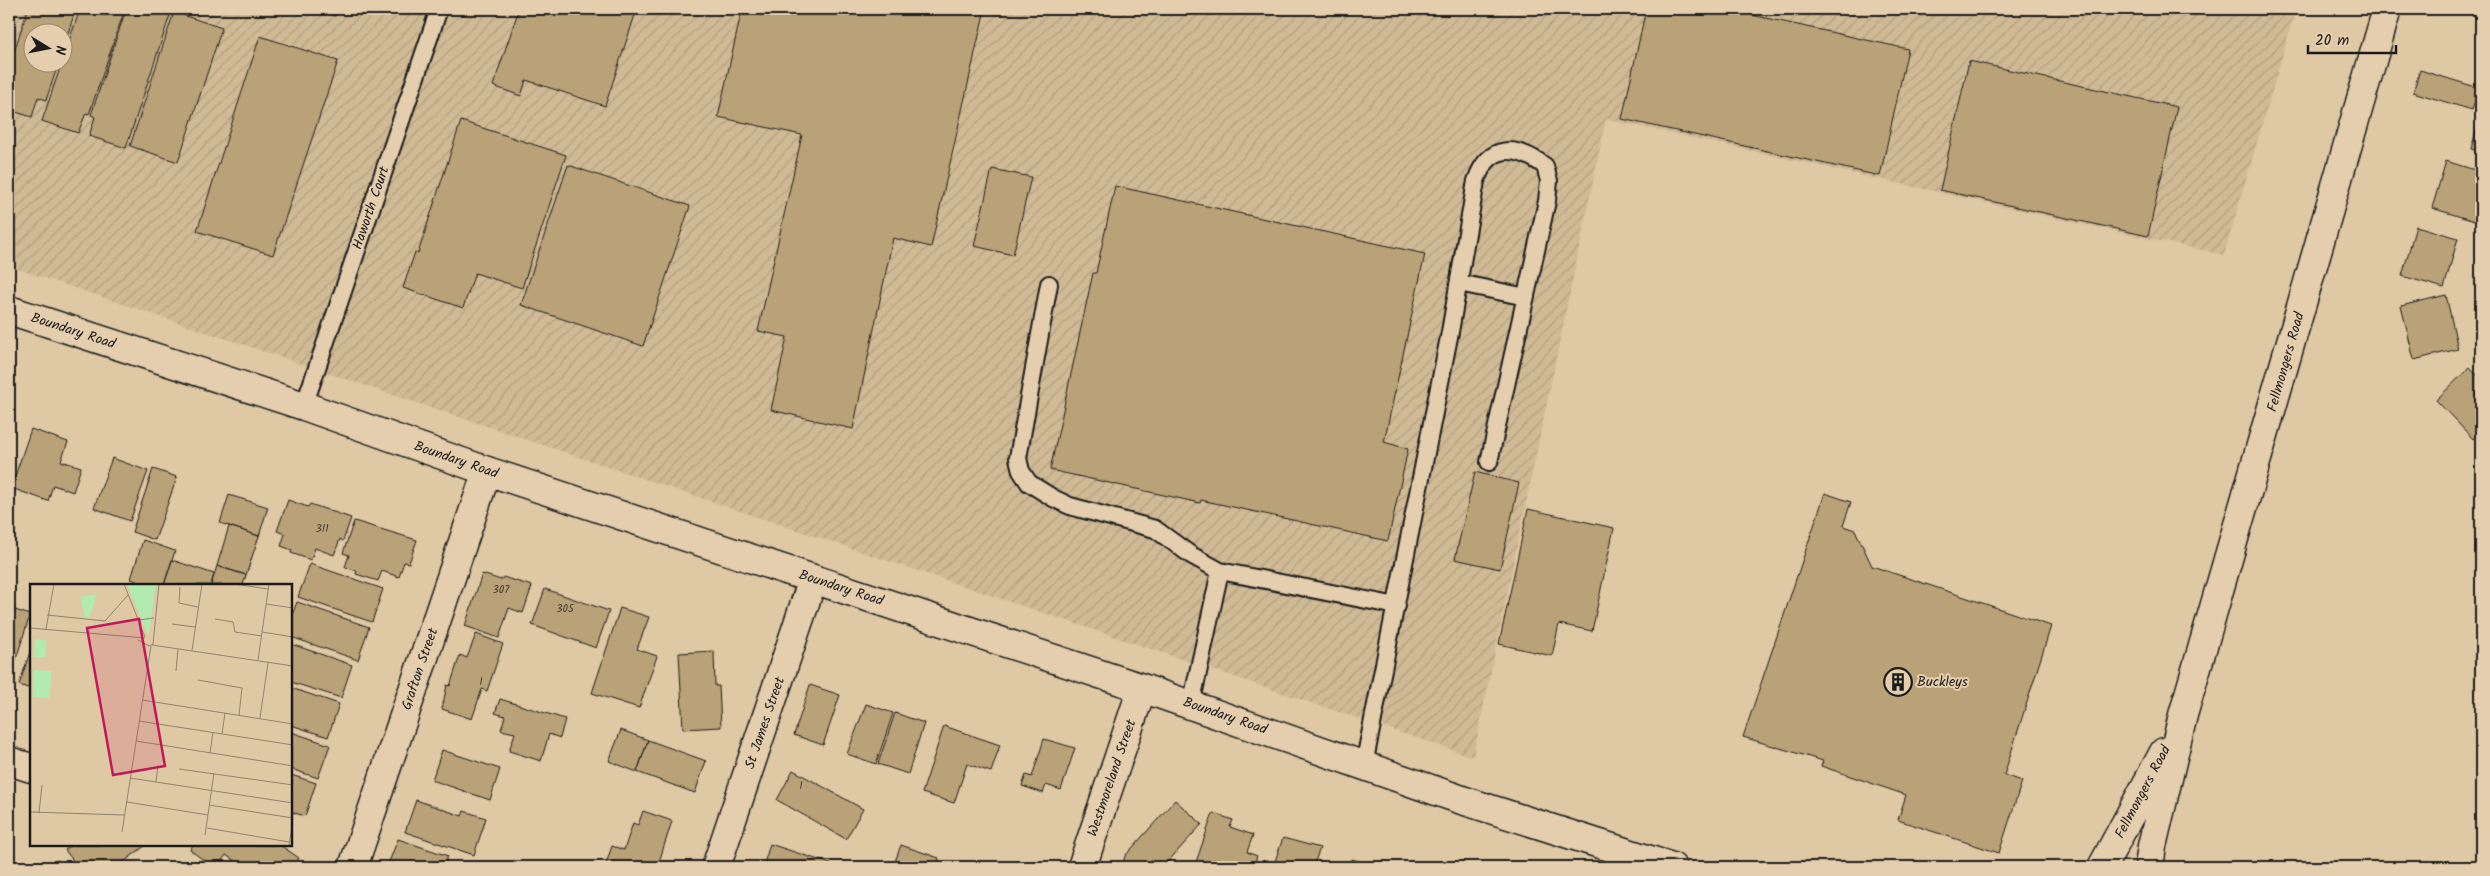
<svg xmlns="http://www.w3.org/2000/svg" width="2490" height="876" font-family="Kalam,sans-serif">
<defs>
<pattern id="industrial-furrows" width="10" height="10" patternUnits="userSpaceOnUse" patternTransform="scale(1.25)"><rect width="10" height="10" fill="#d0ba95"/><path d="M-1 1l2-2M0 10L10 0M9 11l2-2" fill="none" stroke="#b29f80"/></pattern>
</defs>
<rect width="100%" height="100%" fill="#dfc8a4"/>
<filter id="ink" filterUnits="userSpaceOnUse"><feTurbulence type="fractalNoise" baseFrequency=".02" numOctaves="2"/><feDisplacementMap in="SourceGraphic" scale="10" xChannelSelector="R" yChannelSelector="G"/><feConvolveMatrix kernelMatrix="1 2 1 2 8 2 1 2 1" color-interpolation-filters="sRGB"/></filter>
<g filter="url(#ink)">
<path fill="url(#industrial-furrows)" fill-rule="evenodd" d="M9 9H2296L2224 255 1606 119 1473 757 9 266ZM32 32H62V62H32Z"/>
<path fill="#baa278" stroke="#1c1c1c" d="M28 9H76L62 51V32H32V62H59L46 100 38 97 32 117 9 110V67Z
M80 9H125L89 114 86 113 78 133 42 121Z
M126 9H172L126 148 89 136 95 117 91 115Z
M312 9H338L335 16Z
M519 9H637L605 106 526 80 521 96 493 86Z
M742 9H985L931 247 893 238 853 429 771 410 787 337 758 331 802 135 718 117Z
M1646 9H1724L1908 49 1880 176 1622 119Z
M174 12 222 28 178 162 130 146Z
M260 36 338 61 273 255 197 231Z
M1969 61 2177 107 2148 236 1940 190Z
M2420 70 2479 88 2472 110 2413 92Z
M2481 114V152L2471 149Z
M461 121 566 155 522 288 475 273 463 308 403 288 415 252 418 253Z
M2446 161 2478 171 2477 175 2481 177V223L2432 208Z
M568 165 690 206 643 346 521 305Z
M992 169 1031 177 1013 255 974 246Z
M1115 186 1425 254 1384 442 1408 449 1388 541 1201 500 1200 503 1050 470 1093 273H1096Z
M2416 226 2458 238 2444 288 2402 276Z
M2446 295 2458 349 2414 360 2401 306Z
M2470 367 2481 379V431L2473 439 2436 400Z
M31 429 68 442 61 461 81 467 73 492 53 485 48 501 11 488Z
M112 458 148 471 130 521 94 508Z
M153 469 177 477 155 540 132 532Z
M1475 472 1519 483 1500 569 1455 559Z
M1825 493 1851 502 1843 526 1855 530 1872 566 2051 626 2004 775 2022 781 1999 853 1898 820 1906 795 1821 766 1823 761 1743 737Z
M229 495 268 507 259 536 220 523Z
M288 500 308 507 310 504 351 518 343 541 340 539 334 555 315 548 311 560 291 553 292 550 281 546 285 534 277 531Z
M1528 509 1614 528 1592 631 1559 624 1552 656 1499 644Z
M354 521 417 540 409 563 404 562 399 577 382 571 378 581 356 574 357 571 345 567 349 555 343 553Z
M229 526 259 536 246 575 217 566Z
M143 540 175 551 164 585H147L131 579Z
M172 560 214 574 211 585H164Z
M310 564 383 589 372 622 298 597Z
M217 566 246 575 243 585H211Z
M482 574 501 580 503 577 532 586 523 613 509 608 499 638 465 626Z
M545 589 609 611 596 648 532 625Z
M297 602 369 627 358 660 291 637V618Z
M9 608 30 615 9 681Z
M620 608 649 617 637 649 657 656 639 708 592 693Z
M476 634 503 644 487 691 482 689 472 719 442 709 447 685 450 686 460 655 467 658Z
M291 644 352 665 341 698 291 682Z
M31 649V689L19 685Z
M714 651 715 686H719L721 727 683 729 679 653Z
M810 685 840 695 823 745 794 735Z
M291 688 339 704 328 737 291 725Z
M500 699 565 719 560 738 549 734 541 761 509 751 515 733 501 730 505 716 495 713Z
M866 704 893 713 876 764 847 754Z
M895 713 924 723 908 774 878 764Z
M944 726 1000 745 991 772 967 764 954 803 922 793Z
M621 730 648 740 637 772 609 761Z
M291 732 330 745 318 778 291 769Z
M1044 739 1075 748 1061 790 1046 785 1043 793 1022 786 1026 775 1032 777Z
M648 740 706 761 695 793 637 772Z
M442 750 500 769 490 800 432 780Z
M793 770 863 809 846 839 777 800Z
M291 775 316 783 305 816 291 812Z
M416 800 462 816 464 811 486 818 474 855 405 832Z
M1175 800 1202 824 1163 867H1122L1125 856Z
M643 811 672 821 658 865 660 867H605L612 846 624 850 633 823 638 825Z
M1213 813 1233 820 1230 827 1253 835 1247 852 1257 856 1253 867H1202L1195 865Z
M1283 838 1320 848 1313 867H1273Z
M398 839 448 856 443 867H387Z
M770 844 837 866V867H763Z
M71 845H146L117 867H78L65 850Z
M193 845H280L299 858 293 867H244L226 855 217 867H213L190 850Z
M901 845 939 858 936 867H893Z
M1352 859 1376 867H1349Z
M58 860 60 867 42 866Z"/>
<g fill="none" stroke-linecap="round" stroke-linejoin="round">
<defs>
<path id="lane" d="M1459 283 1526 297
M1049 284 1018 458 1021 471 1029 483 1053 498 1070 506 1155 529 1191 555 1220 571 1397 606
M304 406 439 9
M1191 705 1220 571
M1364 765 1450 332 1476 181C1489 143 1516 145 1545 166L1549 181 1547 201 1489 462"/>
<path id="street" d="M9 761 31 768
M353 867 487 471
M716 867 813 579
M1082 867 1142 688"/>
<path id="secondary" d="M9 310 304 406 487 471 1142 688 1462 800 1672 867
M2102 867 2164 752
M2149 867 2152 846 2183 715 2387 9"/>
</defs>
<use href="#lane" stroke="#1c1c1c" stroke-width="20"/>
<use href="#street" stroke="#1c1c1c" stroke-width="31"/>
<use href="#secondary" stroke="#1c1c1c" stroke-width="31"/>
<use href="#lane" stroke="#e4cead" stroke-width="16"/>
<use href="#street" stroke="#e4cead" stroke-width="28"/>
<use href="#secondary" stroke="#e4cead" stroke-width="28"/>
</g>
</g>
<defs>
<symbol id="building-ring" viewBox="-11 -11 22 22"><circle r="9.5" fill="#e4cead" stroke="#1c1c1c" stroke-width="1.5"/><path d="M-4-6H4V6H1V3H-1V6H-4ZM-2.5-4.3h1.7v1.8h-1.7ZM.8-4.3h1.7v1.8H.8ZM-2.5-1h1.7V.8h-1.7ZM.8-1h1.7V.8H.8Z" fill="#1c1c1c"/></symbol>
</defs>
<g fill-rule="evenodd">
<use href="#building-ring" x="1882" y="666" width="32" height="32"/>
</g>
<g text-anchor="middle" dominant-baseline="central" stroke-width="4" stroke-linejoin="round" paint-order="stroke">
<g font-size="11" fill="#443e33">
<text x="322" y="529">311</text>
<text x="501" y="590">307</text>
<text x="565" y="609">305</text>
<text x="481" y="682">1</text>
<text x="801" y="786">1</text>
</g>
<g font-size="14" fill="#1c1c1c" stroke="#e4cead">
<text transform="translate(371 208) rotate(-71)">Haworth Court</text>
<text transform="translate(73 331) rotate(18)">Boundary Road</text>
<text transform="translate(2286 362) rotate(-74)">Fellmongers Road</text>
<text transform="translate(456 460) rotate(19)">Boundary Road</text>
<text transform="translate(841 588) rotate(18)">Boundary Road</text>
<text transform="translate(420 669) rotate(-71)">Grafton Street</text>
<text transform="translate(1225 716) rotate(19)">Boundary Road</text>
<text transform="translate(765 723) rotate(-71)">St James Street</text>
<text transform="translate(1112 778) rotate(-71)">Westmoreland Street</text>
<text transform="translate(2143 792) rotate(-62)">Fellmongers Road</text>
</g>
<g font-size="14" fill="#1c1c1c" stroke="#e4cead" text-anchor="start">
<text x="1917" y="682">Buckleys</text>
</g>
</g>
<g transform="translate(30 584)">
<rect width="262" height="262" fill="#dfc8a4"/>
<path d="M97 0H126L119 50 117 49ZM67 10 59 34H55L50 13ZM5 55 16 56 15 73H4ZM4 86 21 87 20 114 3 113Z" fill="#b1ebaf"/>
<path fill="none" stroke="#91836e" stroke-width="1" d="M94 0 115 53M204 0 238 5M150 3 149 19 168 23M236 20 263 24M17 31 75 37 98 11M185 35 203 38 205 48 232 52M109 36 124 34M142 40 165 43M0 44 115 54M16 45 24 0M232 48 263 53M108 56 119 62 123 60 129 0M122 61 263 82M162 66 172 0M228 76 239 0M146 87 148 65M168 96 212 104 209 131M112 116 263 140M230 134 238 79M109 137 263 161M192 150 195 129M106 157 263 182M180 169 183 148M149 185 263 201M100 194 263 219M126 198 128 181M97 218 178 231M179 221 263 234M0 228 94 231M9 229 12 201M177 244 259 258M92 248 121 62M175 251 184 189M259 262 263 235"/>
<path fill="#c2185b" fill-opacity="0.15" stroke="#c2185b" stroke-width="2.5" d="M109 35 135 182 83 191 57 44Z"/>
<rect width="262" height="262" fill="none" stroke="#1c1c1c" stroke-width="2.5"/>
</g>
<rect width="2490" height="876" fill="none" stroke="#e4cead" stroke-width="30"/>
<rect x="15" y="15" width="2460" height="846" fill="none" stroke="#1c1c1c" stroke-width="2" filter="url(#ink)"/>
<g transform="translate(48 48) rotate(100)"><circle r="24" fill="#e4cead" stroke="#948773"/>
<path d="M0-4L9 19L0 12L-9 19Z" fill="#1c1c1c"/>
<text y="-8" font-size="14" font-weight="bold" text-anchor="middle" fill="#1c1c1c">N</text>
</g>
<path d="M2308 45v8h88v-8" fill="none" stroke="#1c1c1c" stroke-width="2.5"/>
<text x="2315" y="45" font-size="15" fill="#1c1c1c" stroke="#e4cead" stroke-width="4" paint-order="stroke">20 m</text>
</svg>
